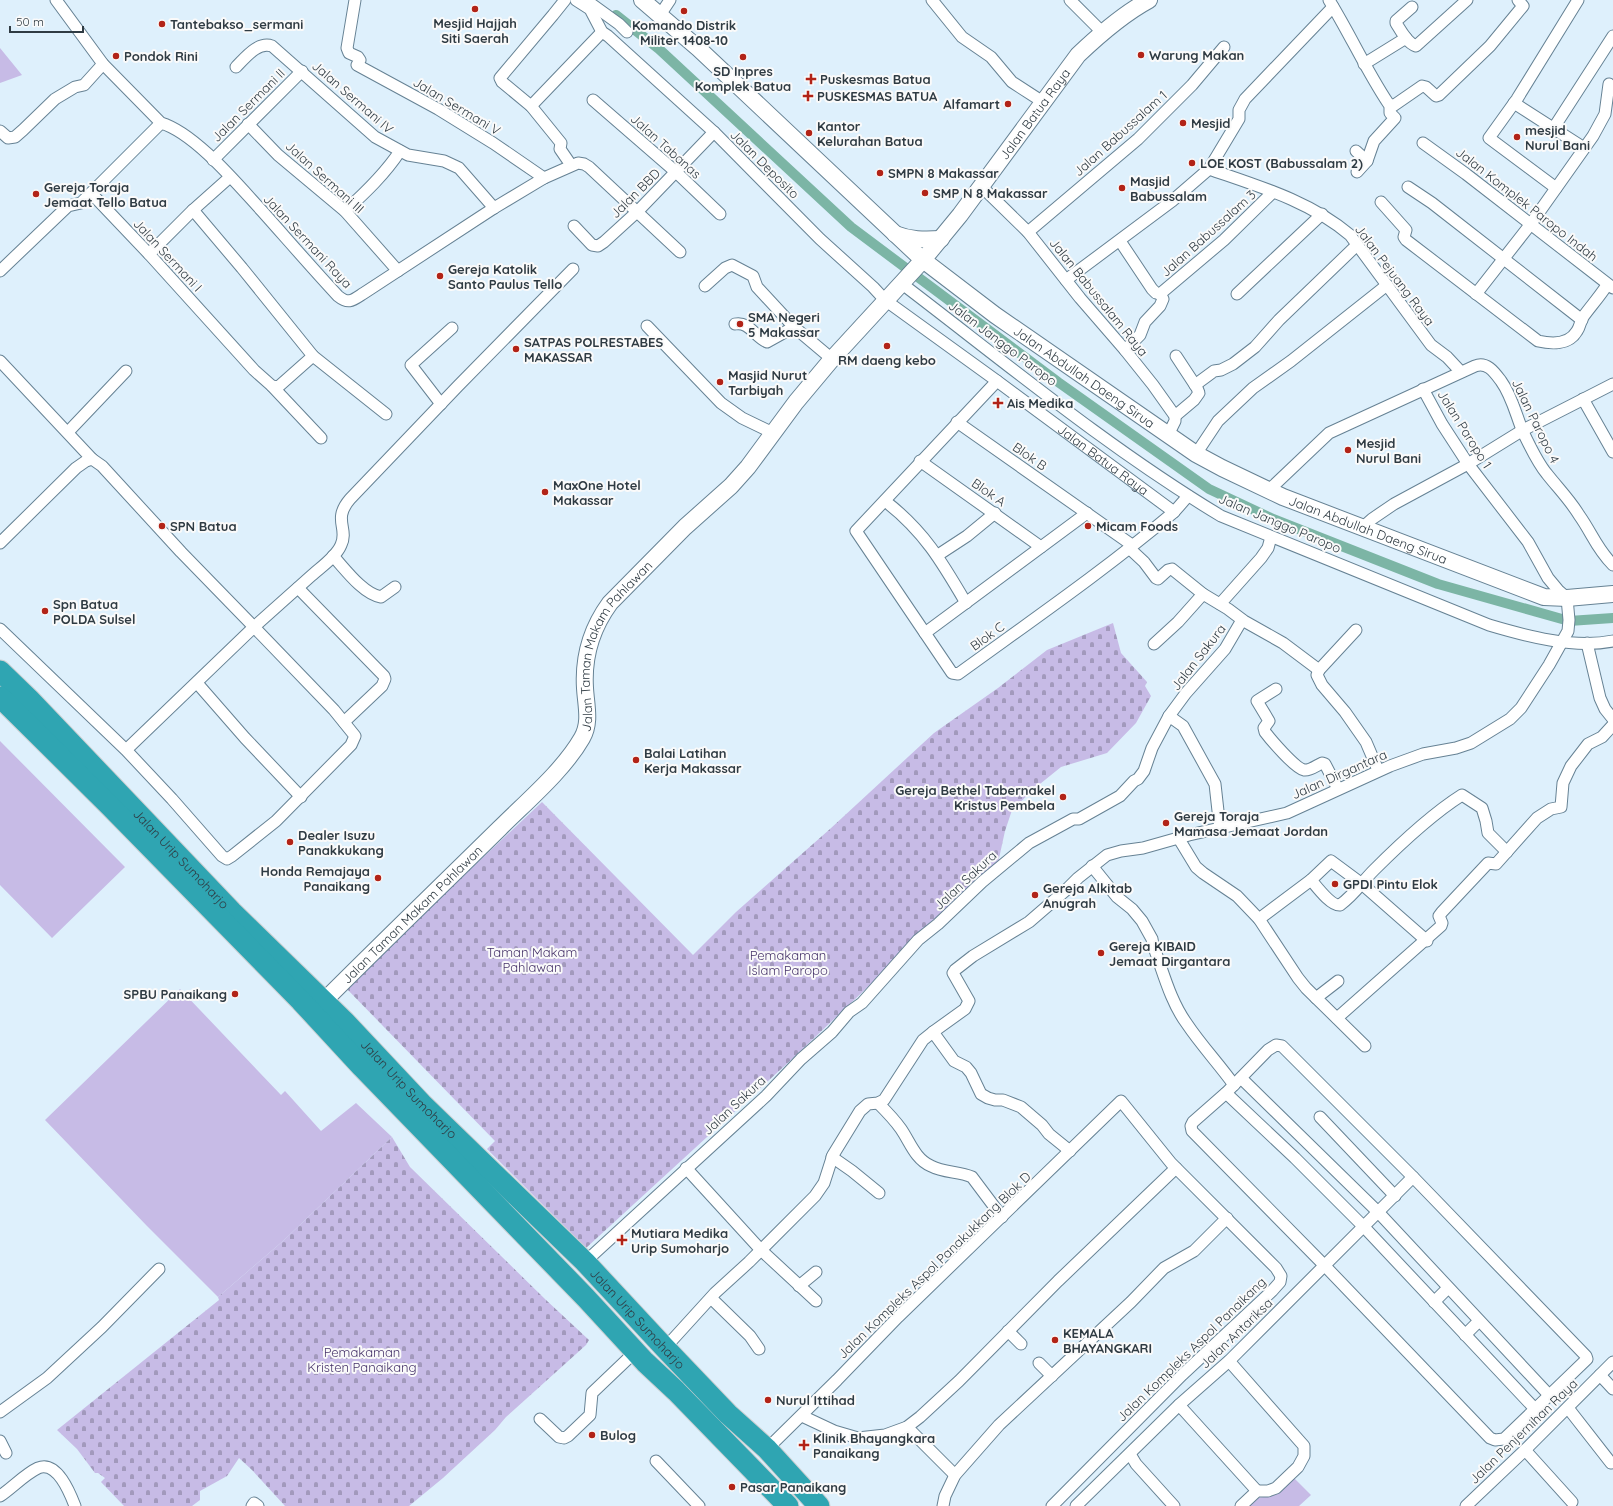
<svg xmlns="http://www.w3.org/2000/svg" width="1613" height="1506" font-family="Quicksand,sans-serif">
<defs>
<pattern id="cemetery-stones" width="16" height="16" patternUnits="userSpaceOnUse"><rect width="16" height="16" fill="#c7bbe6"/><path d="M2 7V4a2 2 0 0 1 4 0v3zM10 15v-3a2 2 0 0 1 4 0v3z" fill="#a299bc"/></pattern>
</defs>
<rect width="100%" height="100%" fill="#def0fc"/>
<path fill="#c7bbe6" d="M0 48 22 75 0 83Z
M0 741 125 867 52 938 0 885Z
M180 989 281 1095 285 1091 321 1131 356 1103 392 1137 283 1241 218 1297 147 1226 45 1120Z
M1293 1477 1311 1495 1299 1506H1247L1256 1498 1271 1496Z"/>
<path fill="url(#cemetery-stones)" d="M1113 623 1121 653 1147 682 1145 686 1151 696 1136 723 1107 753 1061 767 1035 788 1012 810 1005 831 998 863 791 1060 586 1248 487 1149 495 1141 345 987 542 802 693 955 736 912 830 829 934 733 998 688 1047 650Z
M392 1137 410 1167 546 1300 589 1340 586 1345 506 1417 495 1430 443 1478 409 1506H285L252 1470 239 1458 227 1476 200 1491V1500L192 1506H124L101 1482 105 1478 98 1473H95L77 1449 57 1430 219 1300 218 1297 283 1241Z"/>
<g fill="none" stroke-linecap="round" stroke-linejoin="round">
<path stroke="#7cb5a5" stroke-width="10" d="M616 15 659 49 851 227 1058 382 1209 489 1273 519 1438 584 1569 621 1613 618"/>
<defs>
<g id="street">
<path d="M56 0 103 64 161 123C195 133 238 185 262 211 287 239 312 268 338 296 349 305 353 300 364 293L494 208 544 178 578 163 584 164 589 167 680 252"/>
<path d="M355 0 347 48 349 53 358 57 360 60 357 65 438 109 493 143 544 178"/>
<path d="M565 0 553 15 500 78 502 82 531 106 561 143 560 149 571 165"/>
<path id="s1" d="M576 0 590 9 602 32 608 36 715 133 820 239 873 287 885 300 997 381 1174 512 1188 496"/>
<path d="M932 0 962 37 991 57 1012 82 1043 102"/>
<path d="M1070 0 1103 33"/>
<path d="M1329 0C1350 34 1366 70 1388 103L1393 106 1422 86 1426 87 1436 96 1439 95 1490 46 1523 6 1518 0"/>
<path d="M590 3 619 24 627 32"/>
<path d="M1412 7 1396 21V23C1401 31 1407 43 1416 46L1467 0"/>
<path d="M660 15 670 0"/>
<path d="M1364 64 1406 38"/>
<path d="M236 67C245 58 258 41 272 46L375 137 408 155 444 161 459 168 494 208"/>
<path d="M593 100 676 172 720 214"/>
<path d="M1514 103 1584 148"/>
<path d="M531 106 602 32"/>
<path d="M161 123 91 193 149 254 254 370 272 386 278 387 313 356 386 414"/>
<path d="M248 124 278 155 345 211 398 271"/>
<path d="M1553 129 1613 36"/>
<path d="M0 131 8 138 15 137 23 130 55 99 75 87 84 85 103 64"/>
<path d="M1423 143 1466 174 1613 288"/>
<path d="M1356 151 1367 161"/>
<path d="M213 160 302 71"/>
<path d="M1209 169C1258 186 1310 201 1350 235L1431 345 1447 357 1461 372"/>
<path d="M1357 172 1367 161 1374 141 1395 118 1390 113V106"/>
<path d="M982 187 1028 232 1080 298 1125 350 1153 385 1175 416V421L1168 435"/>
<path d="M1408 187 1432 203 1582 320"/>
<path d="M1556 188 1489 138 1517 99 1578 0"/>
<path d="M1381 202 1406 230 1404 237 1406 240 1538 341C1551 344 1569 345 1577 331 1580 327 1580 322 1583 317 1591 306 1600 296 1607 285"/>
<path d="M193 210 242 268 313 356"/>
<path d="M345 211C365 193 385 174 400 151"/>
<path d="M574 226 592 245 598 246 604 242 638 211 714 132"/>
<path d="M1028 232 1138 139 1192 85 1224 47"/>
<path d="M1120 241 1152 289 1156 293 1160 294"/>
<path d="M149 254 193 210 230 177"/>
<path d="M0 271 68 206 81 203 91 193"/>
<path d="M1066 280 1172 201 1209 169 1239 119V110L1245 99 1333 7"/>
<path d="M901 283C1006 363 1108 448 1221 516L1489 625C1526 636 1574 649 1613 641"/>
<path d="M705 286 725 268 732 265 753 276 757 287 794 327 832 359"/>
<path d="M1237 294 1322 214"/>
<path d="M1476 294 1530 225 1593 136 1605 114 1609 84"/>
<path d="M735 324C749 321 755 337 767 342L794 327"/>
<path d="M647 326 721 403 742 418 773 433"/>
<path d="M1125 350 1140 335 1145 322 1160 306 1163 299 1160 294 1224 240 1273 192"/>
<path d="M0 361 92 459"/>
<path d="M997 381 856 531 952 673 958 674C1031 621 1105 570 1174 512"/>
<path d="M1195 385 1214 371 1221 370 1233 364 1255 347 1279 320 1357 245"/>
<path d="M272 386 321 438"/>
<path d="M1583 399 1613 452"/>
<path d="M441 404 411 365 452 328"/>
<path d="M1175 416 1194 400 1199 393 1197 388 1176 356"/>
<path d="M957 422 1132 545"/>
<path d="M68 432 126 371"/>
<path d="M1196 454 1218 421 1253 388 1291 361 1387 285"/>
<path d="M920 461 1041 547"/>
<path d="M1269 490 1329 433 1475 366C1487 361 1495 373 1501 381 1512 396 1516 415 1523 432 1530 446 1537 462 1547 474 1558 488 1570 500 1579 515 1592 533 1596 548 1613 565"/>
<path d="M885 501C924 531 942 562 966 603"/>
<path d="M1363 527 1372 519 1394 504 1468 464 1523 430 1613 384"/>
<path d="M0 543 76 468 86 461 92 459 102 466 181 552 254 627C273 610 292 593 311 576 321 567 336 557 341 545 349 528 332 520 350 499L458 386 573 269"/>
<path d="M1129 548 1144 562 1156 578 1158 579 1168 570 1172 569 1203 594 1228 609 1244 621 1283 643 1319 670 1356 630"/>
<path d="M938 555 967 536 995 513"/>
<path d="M333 556C345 569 363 594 381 597L395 587"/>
<path d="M298 588 384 676 385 679 382 686 344 722"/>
<path d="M1220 604 1261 558 1268 548 1271 537"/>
<path d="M0 629 126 750 172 799 222 856 227 859 232 856 276 821 351 745 355 736 334 710 254 627 126 750"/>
<path d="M925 633 1087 513"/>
<path d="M1587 643 1600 698 1605 709 1613 719"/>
<path d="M1154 644 1178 622 1203 594"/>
<path d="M1319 670 1317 675 1322 685 1345 712 1366 742 1378 770"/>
<path d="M197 683 245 738 301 797"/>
<path d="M1276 689 1257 701 1269 721 1264 728 1265 732C1271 740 1295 768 1304 770 1310 771 1317 765 1322 763L1325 764 1338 789"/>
<path d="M1169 716 1183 726 1215 784 1220 829"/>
<path d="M1179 839 1196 867 1203 873 1237 896 1259 919 1298 978 1306 988 1365 1046"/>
<path d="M1092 866 1117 897 1132 909 1142 921 1152 939 1153 945C1163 971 1170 1001 1187 1024 1201 1045 1219 1064 1234 1085"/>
<path d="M1311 880C1317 887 1331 906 1340 905 1355 894 1361 883 1374 870 1399 845 1432 814 1462 795L1482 808 1486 821 1488 833 1507 852"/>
<path d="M1259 919 1311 880 1331 861 1362 884 1427 941"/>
<path d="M1316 998 1338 981"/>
<path d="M1337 1018 1441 926 1442 923 1439 916 1442 912 1488 863 1496 864 1537 818 1551 809 1561 807 1563 783 1571 766 1588 744 1602 737 1613 725"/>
<path d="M933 1032 954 1061 966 1067 971 1073 981 1094 988 1098 995 1100H1003L1021 1107 1042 1125 1049 1134 1070 1151"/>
<path d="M1276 1045 1282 1046 1413 1177 1586 1356 1587 1359 1504 1439 1495 1440 1490 1438 1325 1266 1192 1131 1191 1126 1193 1122 1226 1093 1268 1050Z"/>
<path d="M1241 1078 1379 1213 1549 1395"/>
<path d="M1226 1093 1295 1158 1364 1227 1536 1410"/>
<path d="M878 1103C886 1111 894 1119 901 1129 910 1142 915 1159 931 1166 944 1173 959 1171 972 1177L1002 1217"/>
<path d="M1320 1117 1395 1196"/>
<path d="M832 1157 852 1171 879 1193"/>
<path d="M686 1168 761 1250 816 1301"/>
<path d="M585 1262 766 1096 801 1059 832 1032 849 1012 862 1003 918 940 938 924 982 882 1029 843 1073 819H1079L1120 796 1134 781 1138 779 1144 771 1152 748 1169 716 1186 693 1225 649 1242 620"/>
<path d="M799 1286 816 1272"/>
<path d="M711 1298 750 1336 759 1349"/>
<path d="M1434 1302 1448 1288"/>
<path d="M1008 1331 1021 1344"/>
<path d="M1465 1335 1479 1321"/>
<path d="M665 1348 715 1293 749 1262 815 1196 824 1183 833 1155 860 1111 868 1104 878 1103 884 1100 923 1040 933 1032 965 1009 969 1001 953 973 955 970 973 956 1029 922 1066 890 1078 878 1107 855 1121 851 1143 848 1189 835 1287 813 1390 766 1423 754 1456 748 1471 743 1510 719 1521 708 1549 665 1568 631 1569 620 1567 598 1558 590 1548 578 1528 542 1468 464 1442 424 1423 389"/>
<path d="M1229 1361 1304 1446V1456L1298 1467 1276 1488 1268 1491H1257L1241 1506"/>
<path d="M1039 1363 1052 1376"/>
<path d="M1600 1375 1613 1389"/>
<path d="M1179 1405 1257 1491"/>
<path d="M1568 1408 1611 1463"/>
<path d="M0 1412 47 1378 102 1327 159 1269"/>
<path d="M802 1416 834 1431 858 1438 885 1435 907 1427 920 1417 959 1381 1058 1281 1176 1168"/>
<path d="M540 1419 559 1437 564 1438 568 1436 590 1415 592 1393 636 1351"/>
<path d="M907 1427 955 1475"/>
<path d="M0 1441 6 1453"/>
<path d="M767 1449 837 1380 898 1317 1121 1101 1171 1163 1276 1268 1281 1276 1280 1282 1272 1291 1182 1375 1052 1506"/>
<path d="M1525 1450 1572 1502"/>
<path d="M1130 1454 1136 1464 1174 1506"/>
<path d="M656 1461 699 1506"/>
<path d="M0 1496C12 1488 25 1474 38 1468 57 1460 70 1493 75 1506"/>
<path d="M252 1506 254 1503 258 1506"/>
<path d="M943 1506 945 1496 955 1475 999 1425 1131 1302 1164 1268 1194 1251 1227 1218"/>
<path d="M1076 1506 1179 1405 1229 1361 1413 1177"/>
<path d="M1466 1506 1525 1450 1613 1362"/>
</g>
<g id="secondary">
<path id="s2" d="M642 0 699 49 923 260 995 315 1196 454 1222 468 1283 497 1544 597 1567 598 1613 594"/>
<path d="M895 234C910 240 924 240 941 239"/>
<path id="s3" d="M323 1002C382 943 441 886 500 828 527 801 563 771 582 738 591 722 586 706 585 688 583 656 591 629 610 603L685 527 731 486 748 467 796 402 832 359 923 260 960 215 1078 55C1099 35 1123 14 1149 0"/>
</g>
<g id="highway">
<path id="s4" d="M0 671 29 699 232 912 345 1022 422 1104 585 1262 664 1347 728 1414 767 1449 819 1506"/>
<path d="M0 697 110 806 301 1001 362 1067 586 1298 645 1362 676 1391 788 1506"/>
</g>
</defs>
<use href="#street" stroke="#668294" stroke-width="13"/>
<use href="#secondary" stroke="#668294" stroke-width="18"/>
<use href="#highway" stroke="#cdd0d2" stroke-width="23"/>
<use href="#street" stroke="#fff" stroke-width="11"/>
<use href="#secondary" stroke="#fff" stroke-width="16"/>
<use href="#highway" stroke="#2fa5b2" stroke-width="21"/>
</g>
<g fill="#b22317" stroke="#fafafa" stroke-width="1.5">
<circle cx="475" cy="9" r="4"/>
<circle cx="684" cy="11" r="4"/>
<circle cx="162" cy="24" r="4"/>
<circle cx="1141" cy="55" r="4"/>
<circle cx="116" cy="56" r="4"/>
<circle cx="743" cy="57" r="4"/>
<path d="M809 73h4v4h4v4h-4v4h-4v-4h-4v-4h4z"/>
<path d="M806 90h4v4h4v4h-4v4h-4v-4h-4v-4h4z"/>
<circle cx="1008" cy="104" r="4"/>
<circle cx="1183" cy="123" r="4"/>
<circle cx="809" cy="133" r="4"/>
<circle cx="1517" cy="137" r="4"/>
<circle cx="1192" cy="163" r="4"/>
<circle cx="880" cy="173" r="4"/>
<circle cx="1122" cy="188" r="4"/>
<circle cx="925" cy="193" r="4"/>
<circle cx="36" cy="194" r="4"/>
<circle cx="440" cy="276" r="4"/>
<circle cx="740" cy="324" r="4"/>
<circle cx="887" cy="346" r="4"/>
<circle cx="516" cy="349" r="4"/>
<circle cx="720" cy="382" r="4"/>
<path d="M996 397h4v4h4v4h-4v4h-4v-4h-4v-4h4z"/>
<circle cx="1348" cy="450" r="4"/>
<circle cx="545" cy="492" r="4"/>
<circle cx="162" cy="526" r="4"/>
<circle cx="1088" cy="526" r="4"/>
<circle cx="45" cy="611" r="4"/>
<circle cx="636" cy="760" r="4"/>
<circle cx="1063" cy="797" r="4"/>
<circle cx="1166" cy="823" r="4"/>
<circle cx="290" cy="842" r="4"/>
<circle cx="378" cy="878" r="4"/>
<circle cx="1335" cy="884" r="4"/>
<circle cx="1035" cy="895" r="4"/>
<circle cx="1101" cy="953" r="4"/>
<circle cx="235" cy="994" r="4"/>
<path d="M620 1234h4v4h4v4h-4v4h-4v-4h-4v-4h4z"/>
<circle cx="1055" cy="1340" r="4"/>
<circle cx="768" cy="1400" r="4"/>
<circle cx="592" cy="1435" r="4"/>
<path d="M802 1439h4v4h4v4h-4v4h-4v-4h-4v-4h4z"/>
<circle cx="732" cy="1487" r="4"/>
</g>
<g text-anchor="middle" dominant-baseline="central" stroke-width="4" stroke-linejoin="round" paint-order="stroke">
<g font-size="13" font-weight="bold" fill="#2f3b43" stroke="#fafafa" text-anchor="start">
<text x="475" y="23" text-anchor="middle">Mesjid Hajjah<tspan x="475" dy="15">Siti Saerah</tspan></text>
<text x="170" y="24">Tantebakso_sermani</text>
<text x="684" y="25" text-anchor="middle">Komando Distrik<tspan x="684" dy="15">Militer 1408-10</tspan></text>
<text x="1149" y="55">Warung Makan</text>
<text x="124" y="56">Pondok Rini</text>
<text x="743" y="71" text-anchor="middle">SD Inpres<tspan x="743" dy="15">Komplek Batua</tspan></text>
<text x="820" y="79">Puskesmas Batua</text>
<text x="817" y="96">PUSKESMAS BATUA</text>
<text x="1000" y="104" text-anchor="end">Alfamart</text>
<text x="1191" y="123">Mesjid</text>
<text x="817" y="126">Kantor<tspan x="817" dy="15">Kelurahan Batua</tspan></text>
<text x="1525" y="130">mesjid<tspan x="1525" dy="15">Nurul Bani</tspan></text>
<text x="1200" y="163">LOE KOST (Babussalam 2)</text>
<text x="888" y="173">SMPN 8 Makassar</text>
<text x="1130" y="181">Masjid<tspan x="1130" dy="15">Babussalam</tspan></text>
<text x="44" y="187">Gereja Toraja<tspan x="44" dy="15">Jemaat Tello Batua</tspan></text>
<text x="933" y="193">SMP N 8 Makassar</text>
<text x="448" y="269">Gereja Katolik<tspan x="448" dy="15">Santo Paulus Tello</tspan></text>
<text x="748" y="317">SMA Negeri<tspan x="748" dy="15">5 Makassar</tspan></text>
<text x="524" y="342">SATPAS POLRESTABES<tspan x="524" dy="15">MAKASSAR</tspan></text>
<text x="887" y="360" text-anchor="middle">RM daeng kebo</text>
<text x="728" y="375">Masjid Nurut<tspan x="728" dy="15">Tarbiyah</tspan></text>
<text x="1007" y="403">Ais Medika</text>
<text x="1356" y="443">Mesjid<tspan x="1356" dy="15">Nurul Bani</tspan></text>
<text x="553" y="485">MaxOne Hotel<tspan x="553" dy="15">Makassar</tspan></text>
<text x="170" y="526">SPN Batua</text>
<text x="1096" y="526">Micam Foods</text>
<text x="53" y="604">Spn Batua<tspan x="53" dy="15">POLDA Sulsel</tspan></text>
<text x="644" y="753">Balai Latihan<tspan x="644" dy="15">Kerja Makassar</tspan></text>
<text x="1055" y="790" text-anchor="end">Gereja Bethel Tabernakel<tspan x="1055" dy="15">Kristus Pembela</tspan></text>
<text x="1174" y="816">Gereja Toraja<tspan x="1174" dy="15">Mamasa Jemaat Jordan</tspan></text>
<text x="298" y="835">Dealer Isuzu<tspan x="298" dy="15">Panakkukang</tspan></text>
<text x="370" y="871" text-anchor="end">Honda Remajaya<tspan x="370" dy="15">Panaikang</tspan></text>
<text x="1343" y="884">GPDI Pintu Elok</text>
<text x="1043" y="888">Gereja Alkitab<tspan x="1043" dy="15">Anugrah</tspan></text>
<text x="1109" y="946">Gereja KIBAID<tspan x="1109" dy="15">Jemaat Dirgantara</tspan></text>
<text x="227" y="994" text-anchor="end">SPBU Panaikang</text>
<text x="631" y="1233">Mutiara Medika<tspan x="631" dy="15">Urip Sumoharjo</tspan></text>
<text x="1063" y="1333">KEMALA<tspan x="1063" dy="15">BHAYANGKARI</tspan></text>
<text x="776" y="1400">Nurul Ittihad</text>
<text x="600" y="1435">Bulog</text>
<text x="813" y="1438">Klinik Bhayangkara<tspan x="813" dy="15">Panaikang</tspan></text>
<text x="740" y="1487">Pasar Panaikang</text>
</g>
<g font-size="13" fill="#2f3b43" stroke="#fafafa">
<text transform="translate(353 97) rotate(41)">Jalan Sermani IV</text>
<text transform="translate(248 105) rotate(-45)">Jalan Sermani II</text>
<text transform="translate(457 106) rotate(31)">Jalan Sermani V</text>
<text stroke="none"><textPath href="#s3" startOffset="1161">Jalan Batua Raya</textPath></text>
<text transform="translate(1120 133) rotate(-42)">Jalan Babussalam 1</text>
<text transform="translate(666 146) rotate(42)">Jalan Tabanas</text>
<text transform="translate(765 164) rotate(45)">Jalan Deposito</text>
<text transform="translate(325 177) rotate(42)">Jalan Sermani III</text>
<text transform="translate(635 193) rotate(-45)">Jalan BBD</text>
<text transform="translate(1527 204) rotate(38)">Jalan Komplek Paropo Indah</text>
<text transform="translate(1208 233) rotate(-42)">Jalan Babussalam 3</text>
<text transform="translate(308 241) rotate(47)">Jalan Sermani Raya</text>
<text transform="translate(168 255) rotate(47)">Jalan Sermani I</text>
<text transform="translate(1395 275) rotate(53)">Jalan Pejuang Raya</text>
<text transform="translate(1099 297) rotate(51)">Jalan Babussalam Raya</text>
<text transform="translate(1003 343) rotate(37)">Jalan Janggo Paropo</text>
<text stroke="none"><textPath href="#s2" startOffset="582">Jalan Abdullah Daeng Sirua</textPath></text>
<text transform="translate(1536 421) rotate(64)">Jalan Paropo 4</text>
<text transform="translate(1465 429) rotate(58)">Jalan Paropo 1</text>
<text transform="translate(1030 456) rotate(35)">Blok B</text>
<text stroke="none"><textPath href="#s1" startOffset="703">Jalan Batua Raya</textPath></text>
<text transform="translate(989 492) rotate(35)">Blok A</text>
<text transform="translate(1280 523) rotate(23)">Jalan Janggo Paropo</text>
<text stroke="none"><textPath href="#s2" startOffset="906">Jalan Abdullah Daeng Sirua</textPath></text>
<text transform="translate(987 636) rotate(-36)">Blok C</text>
<text stroke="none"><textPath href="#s3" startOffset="473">Jalan Taman Makam Pahlawan</textPath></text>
<text transform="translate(1198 657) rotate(-52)">Jalan Sakura</text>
<text transform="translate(1339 774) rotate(-24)">Jalan Dirgantara</text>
<text stroke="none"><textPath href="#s4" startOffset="261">Jalan Urip Sumoharjo</textPath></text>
<text transform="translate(965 880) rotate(-43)">Jalan Sakura</text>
<text stroke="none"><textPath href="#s3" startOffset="125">Jalan Taman Makam Pahlawan</textPath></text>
<text stroke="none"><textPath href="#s4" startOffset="585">Jalan Urip Sumoharjo</textPath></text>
<text transform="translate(734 1105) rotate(-43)">Jalan Sakura</text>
<text transform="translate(934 1265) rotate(-44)">Jalan Kompleks Aspol Panakukkang Blok D</text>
<text stroke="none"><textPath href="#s4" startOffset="909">Jalan Urip Sumoharjo</textPath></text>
<text transform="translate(1236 1333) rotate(-44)">Jalan Antariksa</text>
<text transform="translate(1191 1349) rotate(-44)">Jalan Kompleks Aspol Panaikang</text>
<text transform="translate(1523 1431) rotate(-44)">Jalan Penjernihan Raya</text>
</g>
<g font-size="13" fill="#453269" stroke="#fafafa">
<text x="532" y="952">Taman Makam<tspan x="532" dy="15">Pahlawan</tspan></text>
<text x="788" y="955">Pemakaman<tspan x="788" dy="15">Islam Paropo</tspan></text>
<text x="362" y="1352">Pemakaman<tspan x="362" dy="15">Kristen Panaikang</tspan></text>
</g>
</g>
<path d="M10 26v6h73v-6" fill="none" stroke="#2f3b43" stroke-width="2"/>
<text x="16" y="26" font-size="12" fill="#2f3b43" stroke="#fafafa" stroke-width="3" paint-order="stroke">50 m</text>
</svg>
